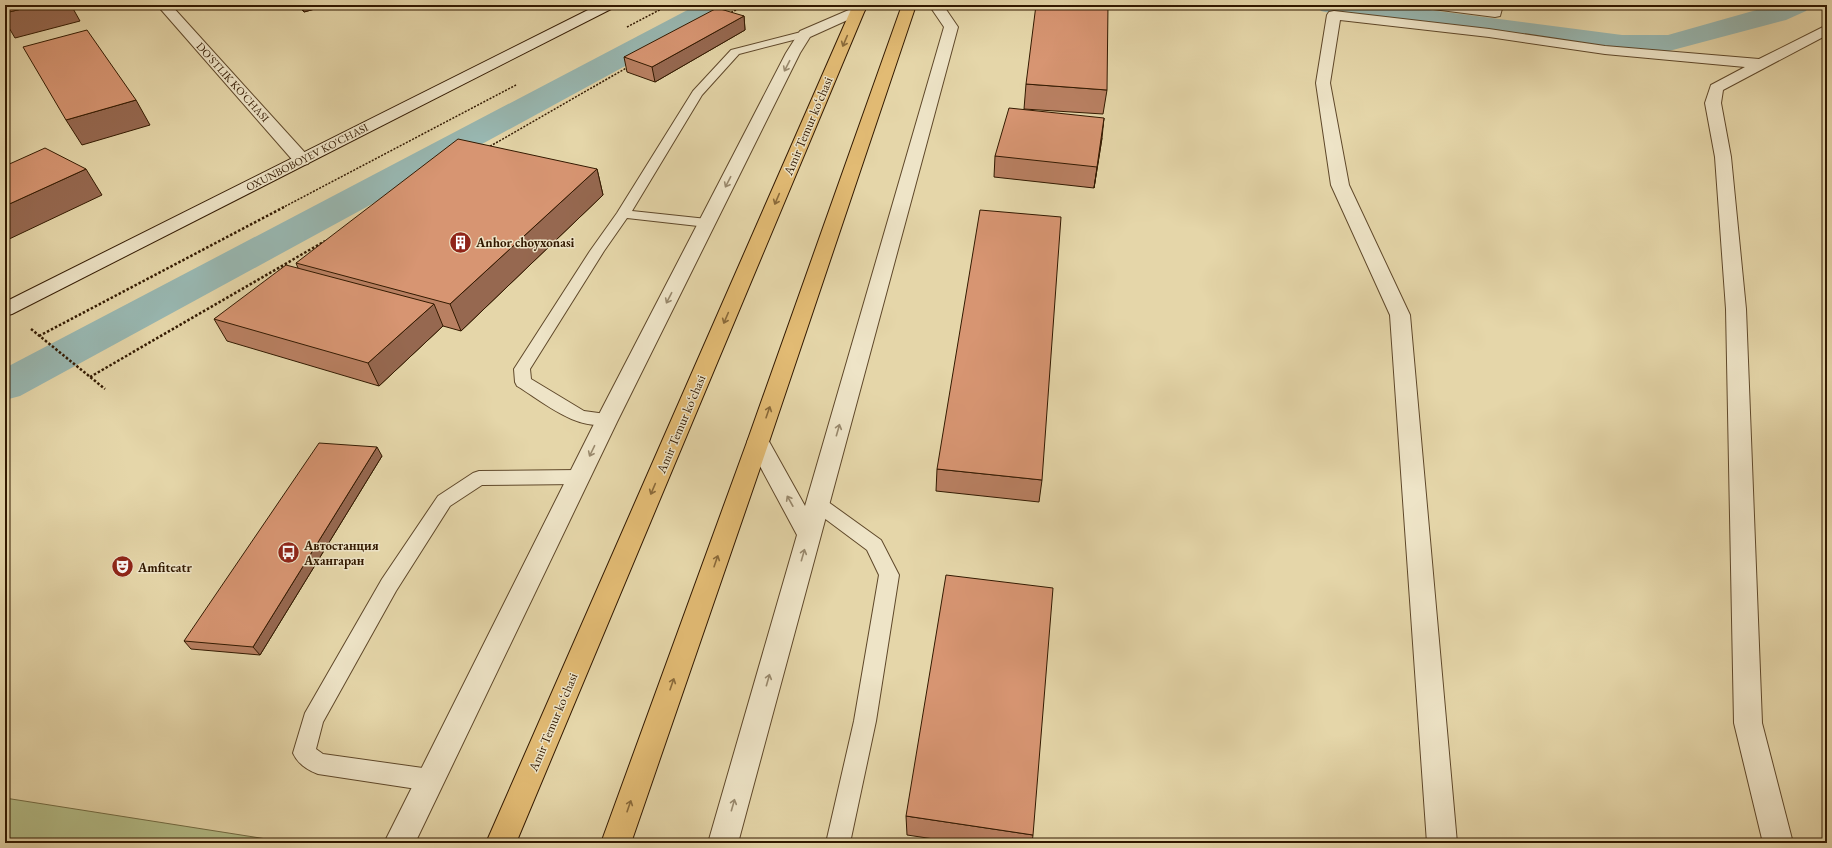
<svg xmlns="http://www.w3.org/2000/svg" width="1832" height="848" font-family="'EB Garamond',serif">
<rect width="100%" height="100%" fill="#e5d6a9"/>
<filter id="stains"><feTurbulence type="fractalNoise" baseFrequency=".005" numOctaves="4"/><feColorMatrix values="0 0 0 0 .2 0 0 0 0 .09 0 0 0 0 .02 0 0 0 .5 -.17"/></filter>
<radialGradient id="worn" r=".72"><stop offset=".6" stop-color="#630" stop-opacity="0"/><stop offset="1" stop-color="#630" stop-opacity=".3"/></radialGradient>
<path fill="#b4be89" stroke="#736c44" d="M5 798 292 843H5Z"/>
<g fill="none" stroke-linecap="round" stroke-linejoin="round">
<path fill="#98b7b1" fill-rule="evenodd" d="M697 5H730L726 11 20 396 5 400V368Z
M1317 5H1392L1622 35H1668L1774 5H1810L1806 11 1786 20 1669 51H1622L1330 13 1321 11Z"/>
<defs>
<path id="service" d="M805 31 809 32 810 34 809 36 739 54 702 95 632 211 707 219 712 220 714 223 712 226 707 227 627 218 604 251 530 369 531 379 584 411 613 415 615 419 613 423C578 433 545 403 517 386L515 382 514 369 590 251 617 213 693 91 731 50Z
M579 470 585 472 588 477 585 482 579 484 482 485 450 506 396 591 323 722 316 749 323 754 430 769 438 772 441 780 438 788 430 791 318 774C307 770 298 764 293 753L305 713 382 579 438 496 473 473 479 471Z
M818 497 824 499 881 540 899 575 876 721 850 843H826L854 721 879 575 867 550 812 509 809 504 812 499Z"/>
<path id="minor" d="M157 5H171L308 156 310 160 308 164 302 165 296 164Z
M929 5H943L958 27 738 843H708L797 535 747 442 750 436 758 434 766 436 805 506 944 27Z
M1426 5H1464L1489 8V5H1503L1500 16 1495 17 1433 9 1428 8Z
M858 6 863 7 865 10 863 13 810 37 800 53 617 422 415 843H384L595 422 786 53 800 31Z
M1334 11 1489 29 1605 46 1759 59 1827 25V35L1723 90 1721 103 1731 157 1746 309 1762 723 1793 843H1763L1734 723 1726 309 1715 157 1705 103 1711 85 1745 67 1605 54 1489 37 1340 20 1330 83 1349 185 1410 315 1457 843H1427L1390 315 1331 185 1316 83 1327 15 1329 12Z"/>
<path id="secondary" d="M598 5H615L613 8 12 314 5 316V302Z"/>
<path id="trunk" d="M853 5H867L516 843H486Z
M902 5H916L769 442 631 843H601L747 442Z"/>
</defs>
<use href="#service" stroke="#5f482a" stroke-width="2"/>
<use href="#minor" stroke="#5f482a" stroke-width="2"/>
<use href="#secondary" stroke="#321900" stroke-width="2"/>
<use href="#trunk" stroke="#321900" stroke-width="2"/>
<path stroke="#321900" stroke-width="1.5" stroke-dasharray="2 1.5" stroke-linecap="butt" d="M728 14 746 5
M627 27 669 5
M487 148 628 67
M282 208 516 85"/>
<path stroke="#321900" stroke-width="2.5" stroke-dasharray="2.5 2" stroke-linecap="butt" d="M31 329 105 389
M39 336 284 207
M90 377 325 241"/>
<use href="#service" fill="#eee4c7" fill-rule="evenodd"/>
<use href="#minor" fill="#eee4c7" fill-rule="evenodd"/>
<use href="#secondary" fill="#eee4c7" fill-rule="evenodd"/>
<use href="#trunk" fill="#e2bb74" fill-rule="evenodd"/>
</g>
<path fill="#b98062" stroke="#321900" d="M297 5H329L304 12Z
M744 16 745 30 655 82 627 72 624 57Z
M1026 84 1107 90 1103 114 1024 109Z
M1102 138 1094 188 994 177 995 156Z
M597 169 603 195 461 331 443 326 379 386 227 341 214 319 298 268 296 263Z
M382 456 260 655 191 649 184 641Z
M937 469 1042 480 1039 502 936 491Z
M906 816 1033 835 1032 843H961L907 835Z"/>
<path fill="#966850" stroke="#321900" d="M38 5H71L80 21 15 38 5 21V13Z
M301 5H329L304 12Z
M744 16 745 30 655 82 652 67Z
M136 100 150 125 82 145 66 120Z
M1104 118 1102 138 1094 188Z
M86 169 102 195 5 241V206Z
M597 169 603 195 461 331 450 304Z
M434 304 443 326 379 386 368 363Z
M377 447 382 456 260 655 253 647Z"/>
<path fill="#d79572" stroke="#321900" d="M5 5H38L5 13Z
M1036 5H1108L1107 90 1026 84Z
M717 8 744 16 652 67 624 57Z
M87 30 136 100 66 120 23 47Z
M1009 108 1104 118 1097 167 995 156Z
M458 139 597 169 450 304 296 263Z
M45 148 86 169 5 206V166Z
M980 210 1061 217 1042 480 937 469Z
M286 265 434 304 368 363 214 319Z
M319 443 377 447 253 647 184 641Z
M946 575 1053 588 1033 835 906 816Z"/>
<defs><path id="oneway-shaft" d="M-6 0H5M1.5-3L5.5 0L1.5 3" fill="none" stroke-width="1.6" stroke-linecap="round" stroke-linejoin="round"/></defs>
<g stroke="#8a6a3a">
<use href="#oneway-shaft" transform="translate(845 41) rotate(113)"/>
<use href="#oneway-shaft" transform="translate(777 199) rotate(113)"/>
<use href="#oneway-shaft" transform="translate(726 318) rotate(113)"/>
<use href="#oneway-shaft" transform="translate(768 412) rotate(-71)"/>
<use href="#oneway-shaft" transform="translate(653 489) rotate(113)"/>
<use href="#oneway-shaft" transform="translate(716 561) rotate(-71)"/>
<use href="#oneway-shaft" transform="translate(672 684) rotate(-71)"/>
<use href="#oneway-shaft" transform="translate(629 806) rotate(-71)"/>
</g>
<g stroke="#99896d">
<use href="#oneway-shaft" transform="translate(787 66) rotate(117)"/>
<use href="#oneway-shaft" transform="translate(728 182) rotate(117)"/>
<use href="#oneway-shaft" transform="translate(669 298) rotate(117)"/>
<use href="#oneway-shaft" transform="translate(838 430) rotate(-74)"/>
<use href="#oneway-shaft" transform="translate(592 451) rotate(116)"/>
<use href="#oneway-shaft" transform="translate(790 501) rotate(-119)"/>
<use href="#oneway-shaft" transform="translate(803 555) rotate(-74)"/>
<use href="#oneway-shaft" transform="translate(768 680) rotate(-74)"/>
<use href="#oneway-shaft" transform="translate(733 805) rotate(-74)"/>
</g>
<defs>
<symbol id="building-disc" viewBox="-11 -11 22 22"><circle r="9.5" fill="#8f2418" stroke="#eee4c7"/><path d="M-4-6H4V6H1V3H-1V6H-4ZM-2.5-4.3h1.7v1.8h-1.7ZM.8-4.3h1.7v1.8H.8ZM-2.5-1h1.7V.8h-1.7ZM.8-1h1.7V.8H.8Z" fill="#fff"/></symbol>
<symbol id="bus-disc" viewBox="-11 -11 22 22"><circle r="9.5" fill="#8f2418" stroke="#eee4c7"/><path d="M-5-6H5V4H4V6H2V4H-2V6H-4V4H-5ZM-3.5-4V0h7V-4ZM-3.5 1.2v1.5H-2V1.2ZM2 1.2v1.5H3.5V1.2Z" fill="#fff"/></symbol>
<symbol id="theatre-disc" viewBox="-11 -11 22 22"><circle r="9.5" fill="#8f2418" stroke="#eee4c7"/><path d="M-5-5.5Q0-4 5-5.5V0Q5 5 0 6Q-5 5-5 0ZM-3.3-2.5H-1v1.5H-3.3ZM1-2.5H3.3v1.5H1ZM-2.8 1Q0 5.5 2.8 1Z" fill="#fff"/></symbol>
</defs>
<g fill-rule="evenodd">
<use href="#building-disc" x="448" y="230" width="25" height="25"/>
<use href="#bus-disc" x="276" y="540" width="25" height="25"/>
<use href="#theatre-disc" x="110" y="554" width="25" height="25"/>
</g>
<g text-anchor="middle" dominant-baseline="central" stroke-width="3" stroke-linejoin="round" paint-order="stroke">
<g font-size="11" fill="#321900" stroke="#eee4c7">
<text transform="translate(233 82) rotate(48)">DO'STLIK KO'CHASI</text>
<text transform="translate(307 157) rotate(-27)">OXUNBOBOYEV KO'CHASI</text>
</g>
<g font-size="13" fill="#321900" stroke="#eee4c7">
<text transform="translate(808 126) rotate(-67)">Amir Temur koʻchasi</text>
<text transform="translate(681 424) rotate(-67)">Amir Temur koʻchasi</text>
<text transform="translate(553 722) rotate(-67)">Amir Temur koʻchasi</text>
</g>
<g font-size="13" font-weight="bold" fill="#321900" stroke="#eee4c7" text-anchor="start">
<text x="476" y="242">Anhor choyxonasi</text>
<text x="304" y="545">Автостанция<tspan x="304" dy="15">Ахангаран</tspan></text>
<text x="138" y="567">Amfiteatr</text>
</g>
</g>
<rect width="1832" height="848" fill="none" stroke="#e5d6a9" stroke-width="20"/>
<rect x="6" y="6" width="1820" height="836" fill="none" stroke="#321900" stroke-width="2"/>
<rect x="10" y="10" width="1812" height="828" fill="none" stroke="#321900"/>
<rect width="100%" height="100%" filter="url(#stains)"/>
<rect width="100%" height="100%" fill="url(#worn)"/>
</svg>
